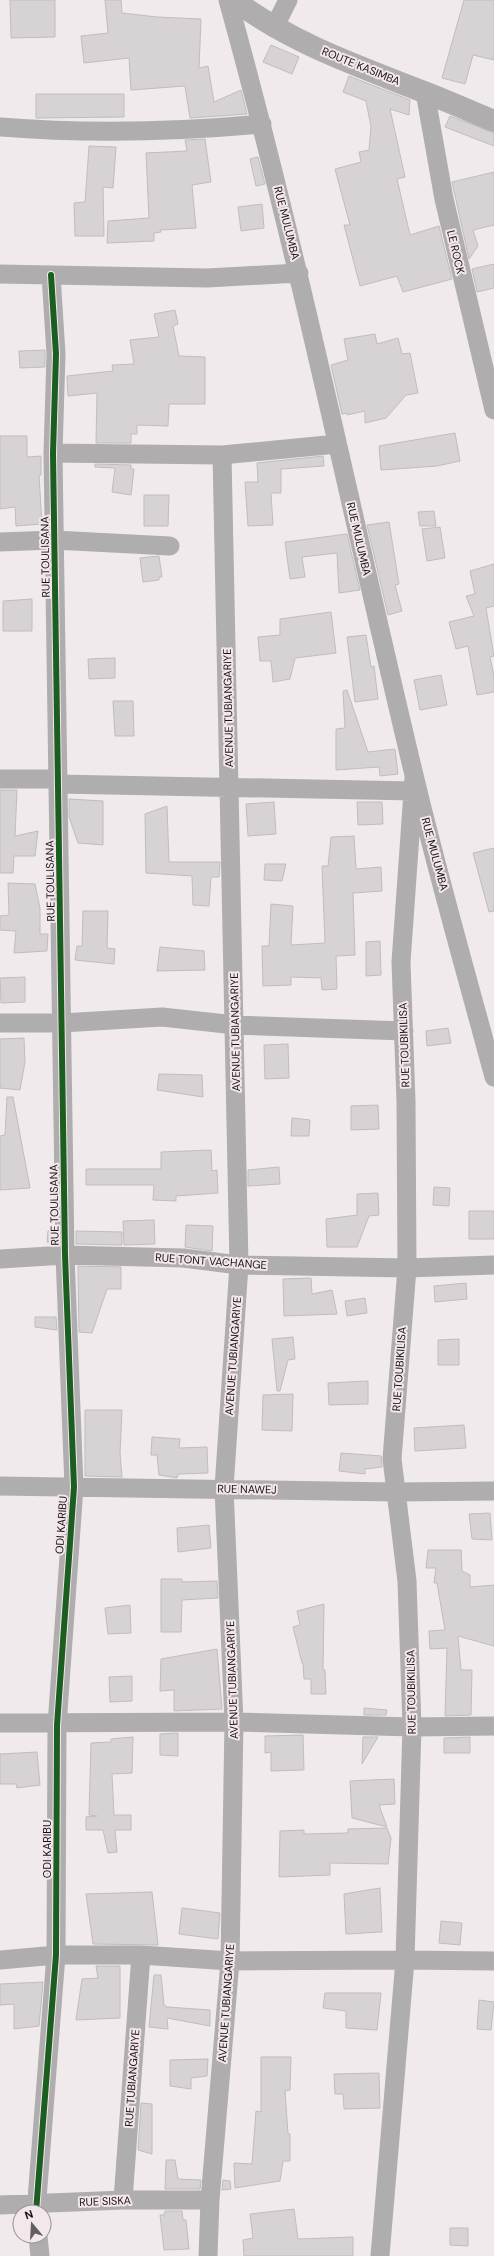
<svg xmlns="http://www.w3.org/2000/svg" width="494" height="2256" font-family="'DM Sans',sans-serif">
<rect width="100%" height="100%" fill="#f0eaed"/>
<path fill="#d7d2d4" stroke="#c1bcbe" d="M10 0H55V37L11 38Z
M105 0H121L122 13 157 17 201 19 199 68 208 66 214 102 241 90 247 114 190 118 185 86 131 90 129 58 84 63 81 36 108 33Z
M464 0H494V60L473 55 465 84 442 78Z
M271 45 299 57 292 74 263 62Z
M349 76 410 100 409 115 390 109 405 177 397 179 410 235 439 226 452 279 403 292 397 276 360 286 344 225H350L335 169 361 162 359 152 369 150 371 127 366 101 343 92Z
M36 94H124V117L36 118Z
M450 116 494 133V146L445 127Z
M205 139 211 182 192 185 196 228 160 230 161 232 154 233V241L107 243 108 221 149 218 146 153 187 151 185 140Z
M89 146 116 147 113 188 103 187 104 236H75L74 203 85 202Z
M258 157 265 184 256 186 250 159Z
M494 172V225L473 230 478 246 469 259 452 182Z
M262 204 264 228 241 231 238 207Z
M494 264V288L477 292 472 269Z
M175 310 178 324 173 326 179 356 205 357V404H169L168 426 137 425V434H131V443H96L97 393 68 396 67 376 113 371 112 365 134 364 130 340 159 337 154 314Z
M375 334 377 344 398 338 402 354 410 353 418 393 406 395 386 418 365 423V411L347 415V413L342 414 331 365 348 360 344 339Z
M45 350V367L20 368 19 351Z
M455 433 460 461 437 466 381 470 379 446Z
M0 436H27V457L41 456V475H39L42 524 16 526 15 507 0 509Z
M323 456 324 466 281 469V493H271L273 525 248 526 245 482H258L257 463Z
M95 464 131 465V469H134L131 495 112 492 115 468 95 467Z
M144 495H169L168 526H144Z
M434 511 436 526H420L418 512Z
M389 522 399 584 395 585 402 611 388 615 367 525Z
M440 527 445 558 427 561 422 529Z
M347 534 360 590 339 593 337 553 302 557 305 577 290 579 285 542Z
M159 556 162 577H159V580L143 582 140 558Z
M494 564V606L486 608 494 656 490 657 494 676V692L477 695 468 646 456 649 449 622 474 616 466 596 475 594 470 571Z
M32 599V631H3V601Z
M331 612 336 653 295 658 290 679 273 682 271 661H260L258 637 280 635V619Z
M366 635 371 667 374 666 378 699 355 702 347 637Z
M115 658V678L89 679 88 659Z
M441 675 447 705 420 710 414 680Z
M347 690 368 752 395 749 398 774 380 776 379 767 336 770V729L345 728 343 691Z
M113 701H133L134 736H115Z
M0 790H17L15 836 38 831 35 856H14L13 873H0Z
M69 799 103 801V845L78 843 69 817Z
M274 802 276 834 248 836 246 804Z
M357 802H382L383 824 358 825Z
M167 806 169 862H220L219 877H211L209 906 193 905 192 876 146 873 145 814Z
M354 836 356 869 381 867 382 891 353 893 355 955 336 956 337 989 322 990 321 978 291 977V985L263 986 262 946H269L271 904 293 906 291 945 325 943 322 866H328L331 837Z
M494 848V911L489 912 473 853Z
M265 864H286L282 881 264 880Z
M8 883 35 884 40 908V934H48L47 951 14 953 16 931 0 930V916L9 915Z
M83 911H108L107 948 115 949 114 964 75 960 77 946H82Z
M380 941 381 975 366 976V942Z
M160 947 204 951 205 970 157 971Z
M25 977V1002L1 1003 0 978Z
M448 1028 451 1043 427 1046 426 1031Z
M24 1038 25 1062 20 1090 0 1088V1039Z
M288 1044 289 1078 265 1079 264 1045Z
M159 1074 202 1075 203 1097 157 1090Z
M7 1097H13L30 1188 0 1190V1136L5 1135Z
M378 1105 379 1129 351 1130V1106Z
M292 1118 310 1120 309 1136H291Z
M211 1150 212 1171 217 1170 218 1193 176 1196V1201L153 1200 154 1185H86V1169H161V1152Z
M279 1167 280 1184 248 1186V1170Z
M434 1187 450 1188 449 1206 433 1205Z
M378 1193 379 1215 369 1216 357 1247H327L326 1219 357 1215V1194Z
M469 1211H494V1239H469Z
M154 1220 155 1244 124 1245 123 1221Z
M186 1225 213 1226 212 1251 185 1247Z
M48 1231H54V1243L47 1242Z
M76 1231 122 1232V1245L76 1244Z
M78 1266 121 1267V1289H107L92 1333 79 1332Z
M311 1278 312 1294 332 1290 337 1314 284 1316 283 1279Z
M466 1283 467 1299 435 1302 434 1286Z
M365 1298 367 1313 347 1316 345 1301Z
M35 1317H56L57 1330 35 1327Z
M293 1337 295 1359 288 1360 280 1391H277L272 1339Z
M459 1339V1365H438V1340Z
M368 1381V1404L329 1405 328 1383Z
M293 1394 292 1431 262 1430 263 1395Z
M85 1410H122L120 1453 122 1477 85 1476Z
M464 1425 466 1448 415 1451 414 1428Z
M152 1437 180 1439 179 1448 207 1447 208 1473 178 1474 177 1478 159 1475 157 1455H151Z
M341 1453 381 1456 382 1467 365 1469V1474L339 1471Z
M490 1513 492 1540 472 1539 469 1514Z
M209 1525 211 1548 178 1552 177 1528Z
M428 1550H461L462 1571 470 1575V1587L494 1585V1646L458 1636 461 1670H472L471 1715 445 1716 447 1648 430 1649 429 1631 445 1630 437 1583H434L436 1568H426Z
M161 1579H182V1582L217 1581 218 1598 182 1600 181 1632H161Z
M324 1604 323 1670H325L326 1694H311V1679H304L303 1663H302L293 1627 300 1625 297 1611Z
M130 1605 131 1633 108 1634 105 1608Z
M217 1649 222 1709 174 1711V1690L160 1691 161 1659Z
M132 1676V1701L110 1702 109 1677Z
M364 1708 387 1710 386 1715H364Z
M178 1733V1756L160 1755V1734Z
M303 1735 304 1770 271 1771V1752L265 1753V1736Z
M133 1737 132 1773 112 1774 114 1815H131V1830H115L117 1852 108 1853 103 1830H86V1817L97 1816 89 1815 91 1743 111 1742V1739Z
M363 1737H378L362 1764Z
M470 1737V1753H444V1738Z
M37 1752 40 1785 17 1788 16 1784H0V1754Z
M394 1779 395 1804 379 1805 387 1827 352 1818 350 1781Z
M387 1828 391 1838 388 1864 330 1863V1875L279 1877 280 1831 304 1830V1834L348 1833V1829Z
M380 1888 382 1932 346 1934 344 1894Z
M152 1892 158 1945 93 1944 86 1894Z
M182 1908 220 1913 218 1939 179 1934Z
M441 1921 462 1923 460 1945 439 1943Z
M96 1966H120V2018L76 2020 82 1979 98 1978Z
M154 1975H161L164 2005 167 2007 210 2010V2026L167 2018 168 2029 149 2027Z
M43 1982 39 2026 14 2029V2004L0 2005V1984Z
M325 1993H381L377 2030 346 2028V2011L323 2008Z
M479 2000 494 2002 491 2030 477 2029Z
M261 2057H291L290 2090 285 2091 288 2134H290V2161H283L280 2181 235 2188 234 2163 252 2164 256 2111 261 2112Z
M208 2059 207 2076 191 2078V2089L170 2086V2060Z
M379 2073 380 2108 344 2109 343 2094H335L334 2074Z
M141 2103 152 2104V2154L138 2150Z
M166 2160H175L178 2179 201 2180 200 2189H165Z
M223 2180 230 2181 231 2189 222 2190Z
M294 2209 298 2239 353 2237V2256H244L243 2240 253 2238 250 2214Z
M165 2211H182L183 2220H186L189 2249 164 2250 160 2215H164Z
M450 2228H468V2246L450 2245Z"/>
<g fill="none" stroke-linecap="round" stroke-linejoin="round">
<path stroke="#afadad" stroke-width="19" d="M228 0C299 256 352 517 414 775 438 876 467 976 494 1077
M274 28 288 0
M425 92 444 199 494 410
M0 127C87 134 176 132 262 124
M0 274 207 278 299 273
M53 453 222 455 337 444
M0 542 54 540 170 546
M0 779H58
M58 784 413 791
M0 1023H62L162 1017 235 1025 404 1031
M0 1259 65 1255 183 1258 239 1265 407 1268 494 1265
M0 1486 395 1492 494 1491
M0 1723 234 1722 412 1727 494 1726
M0 1960 56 1955H141L230 1961 405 1960 494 1961
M123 2200 141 1955
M0 2205 123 2200H210
M36 2212 56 1955 57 1725 74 1487 65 1255 53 453 56 354 51 275
M38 2236 40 2256
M208 2256 210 2200 230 1961 234 1722 224 1488 239 1265 222 455
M380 2256 405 1960 412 1727 407 1581 392 1459 407 1268 406 1101 401 962 414 778"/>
<path stroke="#afadad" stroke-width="22" d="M234 0C291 43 358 66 424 92 448 101 471 112 494 121"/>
<defs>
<path id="cycleway" d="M36 2212 56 1955 57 1725 74 1487 65 1255 53 453 56 354 51 275"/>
</defs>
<use href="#cycleway" stroke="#f3e7ec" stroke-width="8"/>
<use href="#cycleway" stroke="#1b5e20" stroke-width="6"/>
</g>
<g text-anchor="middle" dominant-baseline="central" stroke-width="4" stroke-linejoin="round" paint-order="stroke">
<g font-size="11" fill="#161214" stroke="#f3e7ec">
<text transform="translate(361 66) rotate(22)">ROUTE KASIMBA</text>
<text transform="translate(287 223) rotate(76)">RUE MULUMBA</text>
<text transform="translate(456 252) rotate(77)">LE ROCK</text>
<text transform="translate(359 539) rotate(77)">RUE MULUMBA</text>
<text transform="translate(45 557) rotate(-91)">RUE TOULISANA</text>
<text transform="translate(228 708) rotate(-91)">AVENUE TUBIANGARIYE</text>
<text transform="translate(435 854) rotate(75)">RUE MULUMBA</text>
<text transform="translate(50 881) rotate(-91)">RUE TOULISANA</text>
<text transform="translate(235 1032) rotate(-91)">AVENUE TUBIANGARIYE</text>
<text transform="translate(404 1045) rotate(-92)">RUE TOUBIKILISA</text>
<text transform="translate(54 1205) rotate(-91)">RUE TOULISANA</text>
<text transform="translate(211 1261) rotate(4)">RUE TONT VACHANGE</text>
<text transform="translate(233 1356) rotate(-86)">AVENUE TUBIANGARIYE</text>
<text transform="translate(399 1369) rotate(-86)">RUE TOUBIKILISA</text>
<text transform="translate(247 1489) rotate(1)">RUE NAWEJ</text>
<text transform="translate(61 1525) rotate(-86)">ODI KARIBU</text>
<text transform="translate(232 1680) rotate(-92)">AVENUE TUBIANGARIYE</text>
<text transform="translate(411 1692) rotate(-91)">RUE TOUBIKILISA</text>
<text transform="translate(47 1849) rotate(-90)">ODI KARIBU</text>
<text transform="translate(226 2003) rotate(-86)">AVENUE TUBIANGARIYE</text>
<text transform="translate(132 2078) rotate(-86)">RUE TUBIANGARIYE</text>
<text transform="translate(105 2201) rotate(-2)">RUE SISKA</text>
</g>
</g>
<g transform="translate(32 2224) rotate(342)"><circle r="19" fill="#f3e7ec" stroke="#9b9296"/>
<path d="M0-3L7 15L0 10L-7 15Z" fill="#625e60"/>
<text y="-6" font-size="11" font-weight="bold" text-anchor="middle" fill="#161214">N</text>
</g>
</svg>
